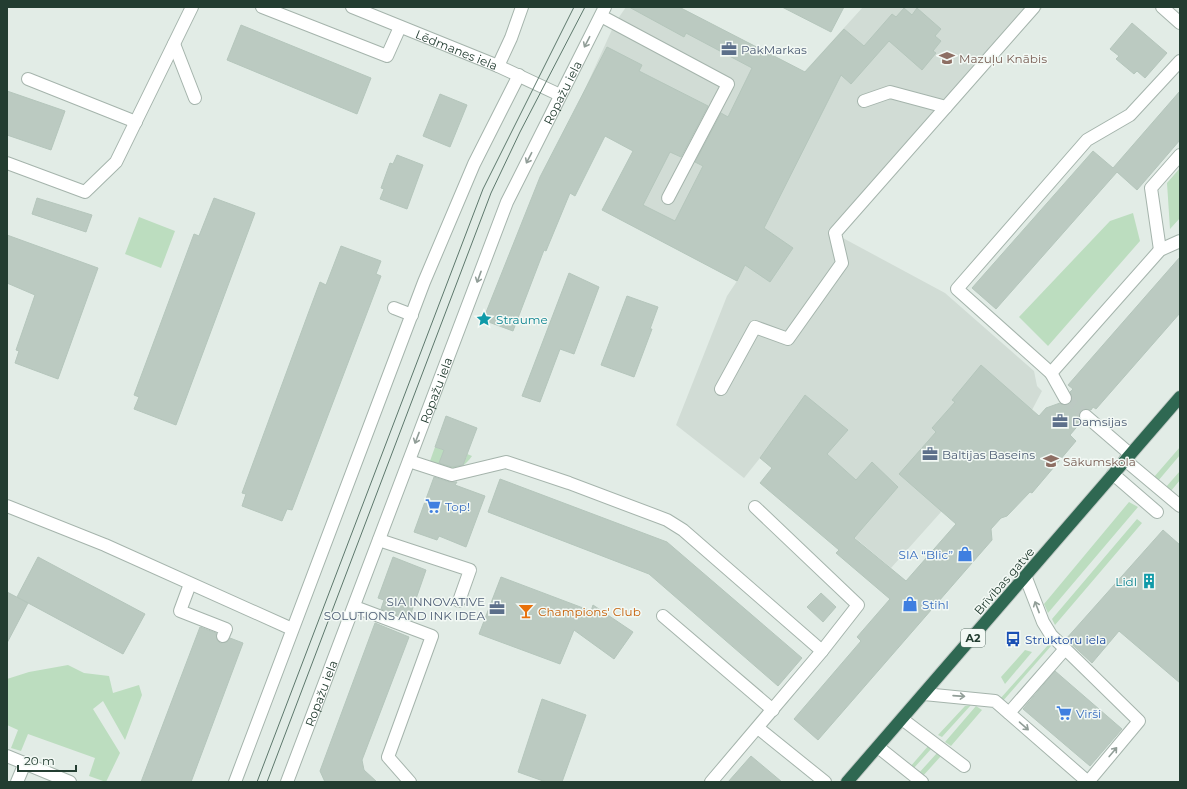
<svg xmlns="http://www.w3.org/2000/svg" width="1187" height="789" font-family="Montserrat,sans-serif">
<rect width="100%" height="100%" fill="#e2ece6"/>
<path fill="#d1dcd5" d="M626 7H679L804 72 863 7H1043L943 121 934 113 828 230 945 293 1034 371 1037 386 1042 391 1032 410 891 568 760 458 744 478 676 425 727 296 737 281 612 215 647 149 575 111 615 23Z"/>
<path fill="#bcddbf" d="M1180 168V218L1170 229 1167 183Z
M1133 213 1140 241 1048 346 1019 317 1110 221Z
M139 217 175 231 161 268 125 254Z
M435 447 466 458 467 454 472 456C460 474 447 468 430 461Z
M1180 447V455L1158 481 1154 477Z
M1180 471V480L1171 491 1166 487Z
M1129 502 1138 507 1048 613 1044 604Z
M1137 519 1142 523 1055 625 1052 619Z
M1049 644 1051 646 1002 702 999 700Z
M1025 650 1032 652 1005 684 1001 677Z
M68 665 84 673 109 676 113 693 139 685 142 695 125 740 103 701 93 709 120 753 106 782 89 776 95 758 28 734 21 751 11 748 18 730 7 725V679L29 672Z
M971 705 942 737 938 735 965 706Z
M976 706 982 710 951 746 945 742Z
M929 745 932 748 913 769 910 767Z
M937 753 941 756 922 777 918 774Z"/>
<path fill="#bbcac1" stroke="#b5c6bc" d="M629 7H679L805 72 844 29 864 46 892 14 896 17 904 8 912 15 917 8 941 29 935 36 941 41 933 51 936 53 922 70 889 41 851 84 841 75 764 228 793 248 770 282 745 265 737 281 602 210 633 151 605 136 575 196 570 193 546 251 544 250 513 331 483 320 540 177 607 47 642 65 639 71 708 106 681 157 670 152 643 205 675 221 703 166 695 162 721 113 728 117 752 68 686 33 684 37Z
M782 7H844L831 32Z
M1132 23 1167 53 1145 78 1137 71 1134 74 1116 59 1119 56 1110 49Z
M241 25 371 78 357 114 227 60Z
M7 91 65 111 51 150 7 135Z
M1180 91V140L1137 190 1117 172 996 309 972 288 1093 151 1113 168Z
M440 94 467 105 450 147 423 136Z
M397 155 423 165 407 209 380 199 384 189 381 188 390 163 393 164Z
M37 198 92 215 86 232 32 214Z
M214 198 255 213 176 425 134 409 139 397 134 395 194 234 199 236Z
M7 235 98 268 58 379 15 363 19 351 16 350 35 295 7 283Z
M341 246 381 261 376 274 381 276 292 510 287 509 282 521 242 506 246 494 242 493 308 314 320 282 326 285Z
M1180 257V313L1096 409 1093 407 1091 410 1084 409 1080 411 1079 418 1081 422 1070 435 1076 441 1032 493 1030 492 1007 516 1001 518 991 529 992 540 818 740 794 719 861 641 857 637 890 599 836 553 839 550 760 483 772 468 760 458 805 395 848 430 827 454 856 480 872 462 898 487 854 538 906 581 956 524 899 474 936 432 932 428 955 402 952 400 981 365 1039 416 1046 408 1060 403 1065 405 1069 404 1072 398 1070 392 1073 389 1068 385Z
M569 273 599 287 574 354 560 349 540 402 522 396Z
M627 296 658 307 650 329H652L634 377 601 365Z
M446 416 477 428 463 465 452 467 439 463 444 450 435 447Z
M434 477 450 482H457L455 485 485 496 466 547 439 536 437 540 414 532Z
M500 479 667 542 802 658 778 686 649 574 488 512Z
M1163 530 1180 545V683L1119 631 1092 663 1066 639Z
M38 557 145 614 123 654 17 597Z
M393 557 426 570 409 619 381 609 384 600 378 598Z
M501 577 591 611 593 605 633 632 614 659 574 630 560 664 479 634Z
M7 592 28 603 7 643Z
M821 593 836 607 823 622 807 607Z
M375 623 409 637 362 760 364 770 377 782H325L320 771Z
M200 627 216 633 217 640 220 643 227 642 230 638 243 643 191 782H141Z
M1055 671 1122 729 1090 766 1023 709Z
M542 699 586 715 562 782H546L518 772Z
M751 756 782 782H728Z"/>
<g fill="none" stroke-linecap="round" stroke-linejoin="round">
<path stroke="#bcc9c2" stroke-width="12" stroke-dasharray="12 6" stroke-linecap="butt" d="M1065 398 1086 416"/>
<defs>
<g id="minor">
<path d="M262 7 387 56 400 27"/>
<path id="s1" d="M352 7 498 66 560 95"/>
<path d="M1162 7 1180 23"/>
<path d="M601 16 728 84 668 198"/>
<path d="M174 44 195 98"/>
<path d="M1180 61 1130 115 1087 140 957 289 1051 373 1160 250 1180 241"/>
<path d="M498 66 511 38 522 7"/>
<path d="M28 79 136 122"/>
<path d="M864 101 890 92 946 107"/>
<path d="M7 163 85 192 116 162 192 7"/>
<path d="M1160 250 1151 188 1180 155"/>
<path d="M394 308 412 315"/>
<path d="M1051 373 1065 398"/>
<path d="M721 389 755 327 788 339 842 263 835 233 1034 7"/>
<path d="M1086 416 1130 454"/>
<path d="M1125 460 1180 506"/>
<path d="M409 461 452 475 506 462 569 483 667 520 683 530 822 651 711 782"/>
<path d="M1113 474 1157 512"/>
<path d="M7 506 105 545 292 629"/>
<path d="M755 507 858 605 822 651"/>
<path d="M379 540 470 570 459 601"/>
<path d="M1026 578 1043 622 1051 635 1139 721 1088 782"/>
<path d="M190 584 180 611 226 629 223 636"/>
<path d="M355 607 432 636 388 757 410 782"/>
<path d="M663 616 773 710"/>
<path d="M924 694 995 701 1088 782"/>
<path d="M1009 713 1065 649"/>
<path d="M902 719 964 766"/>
<path d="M758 728 825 782"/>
<path d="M878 747 922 782"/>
<path d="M7 756 70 782"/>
<path d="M17 782 25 763"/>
<path d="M235 782 424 282 474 164 519 75"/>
<path id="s2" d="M287 782 507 202 605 7"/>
</g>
<path id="highway" d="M847 782 1180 397"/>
</defs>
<use href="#minor" stroke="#a5b4ac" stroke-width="14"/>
<use href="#highway" stroke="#c1c9c5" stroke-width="14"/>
<use href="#minor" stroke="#fff" stroke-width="12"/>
<use href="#highway" stroke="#2f6852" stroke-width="12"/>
<path stroke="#5d786c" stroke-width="1" d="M257 782 483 189 574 7
M267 782 491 193 520 132 585 7"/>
</g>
<defs><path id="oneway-shaft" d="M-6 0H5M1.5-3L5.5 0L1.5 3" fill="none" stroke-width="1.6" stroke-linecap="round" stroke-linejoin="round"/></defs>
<g stroke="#919e98">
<use href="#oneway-shaft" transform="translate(587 42) rotate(117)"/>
<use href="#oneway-shaft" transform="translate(529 158) rotate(117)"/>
<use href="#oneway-shaft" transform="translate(479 277) rotate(110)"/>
<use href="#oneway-shaft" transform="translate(417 438) rotate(111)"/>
<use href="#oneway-shaft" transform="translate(1037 607) rotate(-111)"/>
<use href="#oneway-shaft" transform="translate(959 696) rotate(4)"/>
<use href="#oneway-shaft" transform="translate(1024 726) rotate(41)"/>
<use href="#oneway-shaft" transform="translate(1113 752) rotate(-50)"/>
</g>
<defs>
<symbol id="office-bare" viewBox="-9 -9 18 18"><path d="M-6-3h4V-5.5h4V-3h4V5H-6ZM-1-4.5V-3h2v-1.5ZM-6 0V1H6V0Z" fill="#5c6f8a" stroke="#f3f9f5" stroke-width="2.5" paint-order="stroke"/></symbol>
<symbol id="school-bare" viewBox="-9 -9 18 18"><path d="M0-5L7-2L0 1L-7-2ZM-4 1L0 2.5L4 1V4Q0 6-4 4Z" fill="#8d6e63" stroke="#f3f9f5" stroke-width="2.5" paint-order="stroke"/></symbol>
<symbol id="sight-bare" viewBox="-9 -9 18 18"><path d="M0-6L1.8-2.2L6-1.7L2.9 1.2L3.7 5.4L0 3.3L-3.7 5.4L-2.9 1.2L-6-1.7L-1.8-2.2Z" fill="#0f9aa8" stroke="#f3f9f5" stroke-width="2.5" paint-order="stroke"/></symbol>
<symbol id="supermarket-bare" viewBox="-9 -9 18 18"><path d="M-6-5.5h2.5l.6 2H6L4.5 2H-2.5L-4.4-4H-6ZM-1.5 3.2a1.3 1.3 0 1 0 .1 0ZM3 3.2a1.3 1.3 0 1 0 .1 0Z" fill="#3f7fe0" stroke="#f3f9f5" stroke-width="2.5" paint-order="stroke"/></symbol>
<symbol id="shop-bare" viewBox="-9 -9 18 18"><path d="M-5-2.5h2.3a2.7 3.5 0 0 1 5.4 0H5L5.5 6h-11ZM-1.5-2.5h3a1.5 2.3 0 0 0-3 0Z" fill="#3f7fe0" stroke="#f3f9f5" stroke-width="2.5" paint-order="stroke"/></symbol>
<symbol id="building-bare" viewBox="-9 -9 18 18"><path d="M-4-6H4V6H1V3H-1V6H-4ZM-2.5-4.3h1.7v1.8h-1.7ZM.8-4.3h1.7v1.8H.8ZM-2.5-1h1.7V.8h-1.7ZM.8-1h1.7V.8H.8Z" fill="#0f9aa8" stroke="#f3f9f5" stroke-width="2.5" paint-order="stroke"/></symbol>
<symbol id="bar-bare" viewBox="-9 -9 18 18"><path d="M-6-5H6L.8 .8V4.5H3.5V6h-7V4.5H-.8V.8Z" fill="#e8710a" stroke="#f3f9f5" stroke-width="2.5" paint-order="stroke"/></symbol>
<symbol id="bus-bare" viewBox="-9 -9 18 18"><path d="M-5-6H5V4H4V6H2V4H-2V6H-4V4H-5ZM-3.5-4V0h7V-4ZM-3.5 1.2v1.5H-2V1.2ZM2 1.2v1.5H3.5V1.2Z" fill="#1a4fb4" stroke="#f3f9f5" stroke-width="2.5" paint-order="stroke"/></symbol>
</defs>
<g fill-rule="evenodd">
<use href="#office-bare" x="718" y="38" width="22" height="22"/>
<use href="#school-bare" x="936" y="47" width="22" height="22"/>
<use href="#sight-bare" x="473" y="308" width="22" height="22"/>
<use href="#office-bare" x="1049" y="410" width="22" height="22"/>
<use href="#office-bare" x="919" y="443" width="22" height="22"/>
<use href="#school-bare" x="1040" y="450" width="22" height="22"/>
<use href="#supermarket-bare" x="422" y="495" width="22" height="22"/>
<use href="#shop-bare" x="954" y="543" width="22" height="22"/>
<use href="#building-bare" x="1138" y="570" width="22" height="22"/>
<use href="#shop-bare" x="899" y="593" width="22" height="22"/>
<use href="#office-bare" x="486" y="597" width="22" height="22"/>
<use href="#bar-bare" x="515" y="600" width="22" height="22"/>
<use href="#bus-bare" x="1002" y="628" width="22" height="22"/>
<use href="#supermarket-bare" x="1053" y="702" width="22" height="22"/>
</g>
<g text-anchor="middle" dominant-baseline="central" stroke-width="3" stroke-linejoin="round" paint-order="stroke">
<rect fill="#f3f9f5" stroke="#61756c" stroke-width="1" x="961" y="629" width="24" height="18" rx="3"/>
<g font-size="11" font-weight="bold" fill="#233d31">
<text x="973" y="638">A2</text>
</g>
<g font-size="12" fill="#4e5e75" stroke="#f3f9f5" text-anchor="start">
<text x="741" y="49">PakMarkas</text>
<text x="1072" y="421">Damsijas</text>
<text x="942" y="454">Baltijas Baseins</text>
<text x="485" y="601" text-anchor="end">SIA INNOVATIVE<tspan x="485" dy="14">SOLUTIONS AND INK IDEA</tspan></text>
</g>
<g font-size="12" fill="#233d31" stroke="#f3f9f5">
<text stroke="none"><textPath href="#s1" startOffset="113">Lēdmanes iela</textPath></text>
<text stroke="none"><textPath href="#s2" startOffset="743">Ropažu iela</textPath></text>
<text stroke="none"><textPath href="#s2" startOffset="419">Ropažu iela</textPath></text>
<text transform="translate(1004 581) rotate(-49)">Brīvības gatve</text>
<text stroke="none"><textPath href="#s2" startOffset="95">Ropažu iela</textPath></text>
</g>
<g font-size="12" fill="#785e54" stroke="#f3f9f5" text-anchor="start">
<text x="959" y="58">Mazuļu Knābis</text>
<text x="1063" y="461">Sākumskola</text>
</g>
<g font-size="12" fill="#0d838f" stroke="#f3f9f5" text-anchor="start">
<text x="496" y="319">Straume</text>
<text x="1137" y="581" text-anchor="end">Lidl</text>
</g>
<g font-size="12" fill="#366cbe" stroke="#f3f9f5" text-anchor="start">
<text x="445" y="506">Top!</text>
<text x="953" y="554" text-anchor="end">SIA “Blic”</text>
<text x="922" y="604">Stihl</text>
<text x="1076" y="713">Virši</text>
</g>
<g font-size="12" fill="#c56008" stroke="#f3f9f5" text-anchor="start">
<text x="538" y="611">Champions' Club</text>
</g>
<g font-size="12" fill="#164399" stroke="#f3f9f5" text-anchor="start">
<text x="1025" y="639">Struktoru iela</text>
</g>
</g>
<rect width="1187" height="789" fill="none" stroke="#233d31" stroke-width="16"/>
<path d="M18 765v6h58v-6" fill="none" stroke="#233d31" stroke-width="2"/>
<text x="24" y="765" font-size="12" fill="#233d31" stroke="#f3f9f5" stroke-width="3" paint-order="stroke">20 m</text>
</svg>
